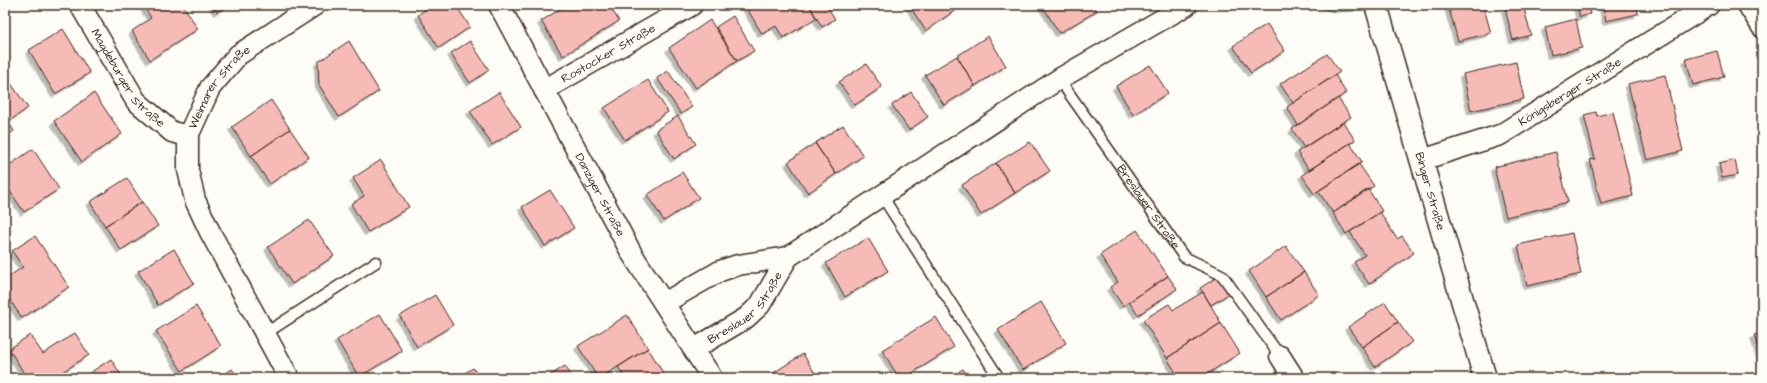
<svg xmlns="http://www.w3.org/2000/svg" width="1767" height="383" font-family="'Architects Daughter',sans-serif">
<defs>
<filter id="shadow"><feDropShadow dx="-3.5" dy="3.5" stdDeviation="0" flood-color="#0004"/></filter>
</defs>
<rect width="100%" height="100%" fill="#fdfcf7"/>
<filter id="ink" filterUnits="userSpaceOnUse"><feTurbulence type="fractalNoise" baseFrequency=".025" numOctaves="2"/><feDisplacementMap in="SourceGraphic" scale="8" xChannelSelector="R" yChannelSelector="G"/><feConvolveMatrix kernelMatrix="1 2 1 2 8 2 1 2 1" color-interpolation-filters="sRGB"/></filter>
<g filter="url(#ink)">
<path fill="#9bdfaa" stroke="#6b8464" d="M1313 5H1352L1354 11 1334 12Z"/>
<path fill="#f7bbb7" stroke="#3b2a1e" filter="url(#shadow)" d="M143 5H183L198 29 150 60 132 31 151 18Z
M213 5H229L217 12Z
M431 5H456L470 27 439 48 418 15Z
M567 5H609L619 21 563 56 541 21Z
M745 5H809L816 18 783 38 776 26 762 34Z
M809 5H826L835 19 822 27Z
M909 5H961V6L926 31Z
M1042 5H1093L1097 11 1059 33Z
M1448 5H1483L1491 33 1458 41Z
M1519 5H1523L1531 35 1513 40 1505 9Z
M1577 5H1588L1590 14 1580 17Z
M1603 5H1637L1638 14 1606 21Z
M733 16 754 51 737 61 716 27Z
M1576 19 1582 48 1551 55 1545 27Z
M710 20 737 61 696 88 669 48Z
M1267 24 1285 51 1251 73 1233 46Z
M63 29 90 73 55 94 29 50Z
M988 36 1006 66 975 86 957 56Z
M349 41 379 91 339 117 319 85 318 62Z
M470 41 489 70 470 83 451 53Z
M1717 51 1724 77 1693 85 1686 59Z
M1327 54 1340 72 1293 103 1280 84Z
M957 56 975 86 944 105 925 75Z
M1516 62 1524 99 1471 111 1463 74Z
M866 64 882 87 855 105 839 82Z
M1150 65 1168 93 1133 115 1116 86Z
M668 71 692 107 681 114 657 78Z
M5 75 28 108 8 122 5 117Z
M1335 75 1346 93 1298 125 1287 107Z
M1665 75 1683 151 1647 160 1628 84Z
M648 80 668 112 625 140 604 108Z
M499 92 521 127 492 145 470 111Z
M911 92 928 117 909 130 892 105Z
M94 93 122 134 82 162 54 121Z
M1338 98 1351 117 1304 148 1292 129Z
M271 100 290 129 251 156 232 127Z
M1596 112 1597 116 1613 112 1633 196 1601 204 1590 160 1595 159 1584 115Z
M678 116 696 144 674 159 656 130Z
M5 117 14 131 5 137Z
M1343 122 1355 140 1309 170 1297 152Z
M843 125 863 156 836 174 815 143Z
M290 129 309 157 270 184 251 156Z
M1030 142 1050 171 1015 193 996 163Z
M815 143 836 174 808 193 788 162Z
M1350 143 1362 162 1314 194 1302 175Z
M33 149 59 189 24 212 5 184V168Z
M1556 152 1568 202 1506 217 1494 167Z
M381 160 409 207 368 232 351 204 364 196 353 178Z
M1735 160 1738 175 1722 178 1719 164Z
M996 163 1015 193 981 215 962 185Z
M1359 164 1374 186 1333 213 1318 191Z
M682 172 699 198 664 221 647 195Z
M127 178 142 202 105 226 90 202Z
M1368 189 1382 211 1346 234 1333 213Z
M550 190 574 228 545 246 522 207Z
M142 202 158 226 121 250 105 226Z
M1380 212 1397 239 1402 236 1414 253 1369 284 1354 262 1365 255 1350 232Z
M309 220 334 256 292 284 268 247Z
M1137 230 1168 276 1123 306 1110 287 1118 282 1100 255Z
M1572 233 1581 274 1527 286 1518 245Z
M35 236 69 287 22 318 5 293V279L23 267 12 251Z
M868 238 888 271 845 297 826 263Z
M1286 246 1304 272 1266 297 1249 271Z
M174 249 194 283 158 305 138 271Z
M1304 272 1319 295 1281 320 1266 297Z
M1168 276 1177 289 1138 315 1129 302Z
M1219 276 1230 293 1211 305 1200 288Z
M1203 292 1221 323 1167 358 1143 320 1169 304 1173 310Z
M435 295 453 325 417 347 400 316Z
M1041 302 1066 343 1023 370 998 330Z
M1385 302 1398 322 1362 347 1348 327Z
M196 306 221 346 182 371 156 331Z
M380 314 402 351 359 377 337 340Z
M627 315 648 348 600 378H598L578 346Z
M936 317 954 347 904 378H899L882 350Z
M1398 322 1412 342 1375 367 1362 347Z
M1221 323 1240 353 1201 378H1179L1167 358Z
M75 333 89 355 53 378H27L9 349 30 335 43 354Z
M1762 333V362L1754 335Z
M648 348 666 378H625L618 367Z
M803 354 818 378H768L767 377Z
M111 359 123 378H82Z
M565 366 573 378H546Z
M473 368 480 378H457Z
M232 369 239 378H219Z
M963 369 969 378H949Z"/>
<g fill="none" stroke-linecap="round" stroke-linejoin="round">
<defs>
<g id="service">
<path id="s1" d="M1059 79 1184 257 1222 275 1280 356"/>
<path d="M882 196 999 378"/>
<path d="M266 333 376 262"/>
</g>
<g id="minor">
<path id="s2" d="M80 5 136 101 172 132 188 136"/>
<path id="s3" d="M499 5 632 254 712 378"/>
<path d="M1748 5 1762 27"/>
<path id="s4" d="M544 90 692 5"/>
<path id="s5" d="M1422 160 1500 135 1709 5"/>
<path d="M664 303 720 271 738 265 788 257 1059 79 1187 5"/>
<path id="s6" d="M694 349 746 318 760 305 788 257"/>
<path d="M1280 356 1294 378"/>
<path id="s7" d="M289 378 210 232 195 200 188 170V136L210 88 238 55 315 5"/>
</g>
<g id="secondary">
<path id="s8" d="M1376 5 1485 378"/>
</g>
</defs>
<use href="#service" stroke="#3b2a1e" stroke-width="13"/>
<use href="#minor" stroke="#3b2a1e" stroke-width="23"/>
<use href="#secondary" stroke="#3b2a1e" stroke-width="25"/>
<use href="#service" stroke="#fdfcf7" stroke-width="10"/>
<use href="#minor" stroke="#fdfcf7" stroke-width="20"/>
<use href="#secondary" stroke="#fdfcf7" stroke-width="22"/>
</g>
</g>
<g text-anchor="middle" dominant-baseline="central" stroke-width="3" stroke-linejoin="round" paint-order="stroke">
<g font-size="12" fill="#3b2a1e" stroke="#fdfcf7">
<text stroke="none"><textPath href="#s4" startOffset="74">Rostocker Straße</textPath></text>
<text stroke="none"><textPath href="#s2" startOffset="88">Magdeburger Straße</textPath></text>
<text stroke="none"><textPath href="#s7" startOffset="325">Weimarer Straße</textPath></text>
<text stroke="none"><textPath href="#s5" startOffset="164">Königsberger Straße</textPath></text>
<text stroke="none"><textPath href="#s8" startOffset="194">Binger Straße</textPath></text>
<text stroke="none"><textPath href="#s3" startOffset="215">Danziger Straße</textPath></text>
<text stroke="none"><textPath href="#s1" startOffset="156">Breslauer Straße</textPath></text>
<text stroke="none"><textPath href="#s6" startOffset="67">Breslauer Straße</textPath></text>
</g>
</g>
<rect width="1767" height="383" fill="none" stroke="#fdfcf7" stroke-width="20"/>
<rect x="10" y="10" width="1747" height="363" fill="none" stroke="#3b2a1e" stroke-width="1.5" filter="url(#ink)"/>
</svg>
